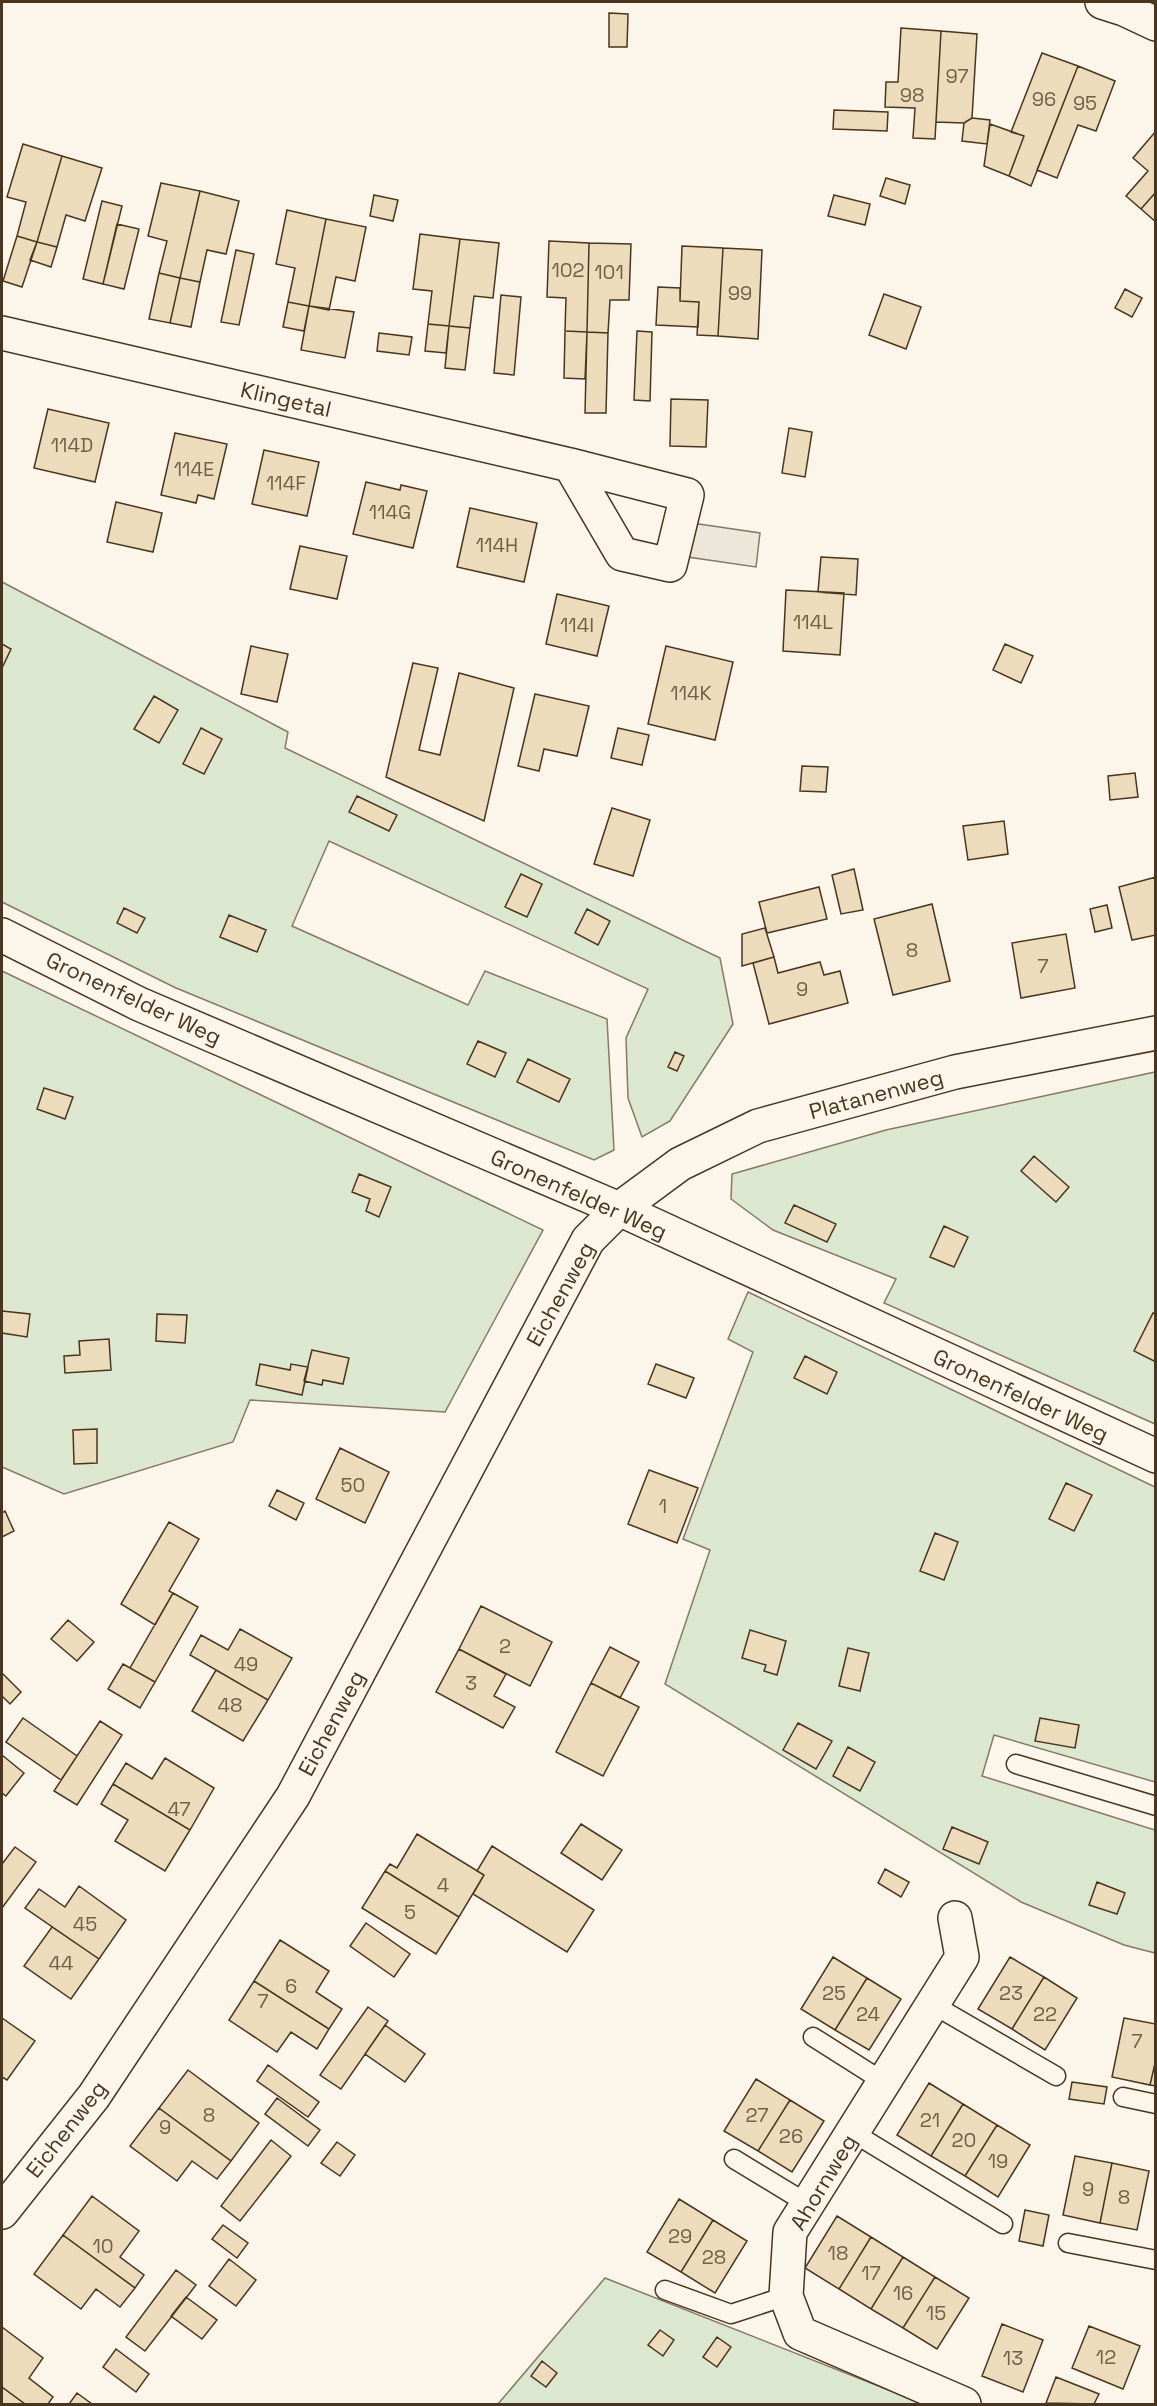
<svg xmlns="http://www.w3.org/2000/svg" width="1157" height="2406" font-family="'Space Grotesk',sans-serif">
<rect width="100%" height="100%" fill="#fbf6e9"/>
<path fill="#dce7d0" stroke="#887966" stroke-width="1.5" d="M2 582 288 732 285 748 720 958 733 1024 670 1121 642 1137 628 1098 626 1038 648 989 329 841 292 926 468 1005 485 971 607 1019 614 1150 594 1160 176 988 2 902Z
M2 971 543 1230 445 1412 250 1400 233 1442 64 1494 2 1467Z
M1155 1072V1424L884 1303 896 1279 773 1230 731 1199 732 1174 886 1130Z
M748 1292 1155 1487V1782L994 1735 982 1776 1155 1830V1953L1124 1945 1021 1902 665 1684 710 1550 683 1539 753 1352 728 1339Z
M605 2278 924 2404H498Z"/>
<path fill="#ede7d9" stroke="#887966" stroke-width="1.5" d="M692 523 760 533 756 567 688 557Z"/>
<path fill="#ecdcbc" stroke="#4a3520" stroke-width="1.5" d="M609 13 628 14 627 47H609Z
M901 28 941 31 935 139 913 138 915 108 885 107 886 82H898Z
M941 31 977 34 972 118 964 123 936 122Z
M1042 53 1078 66 1031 186 1009 176 1024 136 1011 132Z
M1078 66 1115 81 1096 131 1078 125 1057 178 1037 170Z
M834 110 888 112 887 131 833 129Z
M972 118 990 120 987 144 962 141 964 123Z
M990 124 1024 136 1009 176 984 166Z
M1156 131V192L1141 209 1126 196 1148 171 1133 158Z
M23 144 62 156 37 242 17 236 26 202 7 197Z
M62 156 102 168 85 221 66 215 57 247 37 242Z
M886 178 910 185 905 204 880 196Z
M161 183 200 191 180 278 159 273 167 241 148 236Z
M200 191 239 201 226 254 207 250 200 282 180 278Z
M1156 192V222L1141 209Z
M374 195 398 200 393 221 370 216Z
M834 195 870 204 865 225 828 216Z
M102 201 122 206 103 284 83 279Z
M287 210 326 219 309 306 288 302 295 268 276 264Z
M326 219 366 227 355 281 336 277 329 310 309 306Z
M117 224 139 229 124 289 103 284Z
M420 234 460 239 449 326 428 324 432 291 413 289Z
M17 236 37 242 22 287 3 281Z
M460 239 499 243 493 298 474 296 470 328 449 326Z
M549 241 589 243 587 332 565 331 566 298 547 297Z
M37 242 57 247 51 267 30 260Z
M589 243 631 244 629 300H610L608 333 587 332Z
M682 246 723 248 718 336 697 335 699 302 680 301Z
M723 248 762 250 758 339 718 336Z
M236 250 254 254 239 325 221 322Z
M159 273 180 278 170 323 149 319Z
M180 278 200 282 191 327 170 323Z
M658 287 680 288V301L699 302 698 327 656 325Z
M1125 289 1142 298 1132 317 1115 308Z
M884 294 921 307 906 349 869 335Z
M501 295 521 297 514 375 494 373Z
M288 302 309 306 304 331 283 327Z
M309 306 354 312 345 358 301 350Z
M428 324 449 326 446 353 425 351Z
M449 326 470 328 465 370 445 368Z
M565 331 587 332 585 379 564 378Z
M637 331 652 332 650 401 634 400Z
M587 332 608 333 606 413H585Z
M379 333 412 337 409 355 377 351Z
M671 399 708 400 706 447 670 446Z
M48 409 109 423 95 482 34 468Z
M789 428 812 432 805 477 782 473Z
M175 433 227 444 214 499 198 495 196 503 161 495Z
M264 450 319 462 307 516 252 504Z
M366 482 400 490 401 485 427 491 413 548 353 534Z
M116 502 162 513 153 552 107 542Z
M470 508 537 523 524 582 457 567Z
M300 546 347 556 337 599 290 589Z
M821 557 858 559 856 595 818 592Z
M786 590 844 593 840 655 783 651Z
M557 594 609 606 597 656 546 644Z
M2 644 11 649 2 668Z
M1005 644 1033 656 1021 683 993 670Z
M251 646 288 654 277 702 241 694Z
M666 646 733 662 715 740 648 724Z
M413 663 438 668 419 750 440 755 459 673 514 688 484 821 386 777Z
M535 694 589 706 577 756 544 749 539 771 518 766Z
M154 696 178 710 159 743 134 729Z
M201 728 222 739 204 774 183 764Z
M618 728 649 735 642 765 611 758Z
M802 766 828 767 826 792 800 791Z
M1135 773 1138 797 1110 800 1108 776Z
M357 796 397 815 389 831 349 812Z
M612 808 650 820 633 876 594 864Z
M1004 821 1008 854 968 860 963 826Z
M854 869 863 910 841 914 832 875Z
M521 874 542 884 527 917 505 907Z
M1156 877V935L1132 940 1119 887Z
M819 887 827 919 767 933 759 902Z
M932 904 950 981 893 995 874 919Z
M1107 905 1112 928 1095 932 1090 909Z
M124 908 145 918 137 933 117 923Z
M587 909 610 921 598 945 575 933Z
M229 915 266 930 257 952 220 937Z
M765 928 774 957 742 966V934Z
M1066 934 1075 988 1021 998 1012 943Z
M774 957 778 973 820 962 824 975 840 971 848 1003 769 1024 753 963Z
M478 1041 506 1053 495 1077 467 1064Z
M675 1052 684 1056 677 1071 668 1067Z
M528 1059 570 1079 559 1102 517 1082Z
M44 1088 73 1097 65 1119 37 1109Z
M1034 1156 1069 1187 1056 1202 1021 1171Z
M359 1174 391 1187 379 1217 366 1211 370 1199 352 1192Z
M794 1205 836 1224 827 1242 785 1223Z
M944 1226 968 1237 954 1267 930 1257Z
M2 1311 30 1314 27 1337 2 1333Z
M1153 1313 1156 1314V1362L1134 1351Z
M157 1314 187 1315 185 1343 156 1341Z
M109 1339 111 1370 65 1373 64 1356 80 1355 79 1341Z
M312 1350 349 1358 343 1384 323 1380 322 1385 304 1381Z
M805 1356 837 1372 827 1394 794 1378Z
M260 1364 290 1370 291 1364 308 1367 302 1395 256 1385Z
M656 1364 694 1378 686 1398 648 1384Z
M97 1429V1463L74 1464 73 1430Z
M340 1448 389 1472 365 1523 316 1499Z
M649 1470 698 1488 677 1543 628 1524Z
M1066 1483 1092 1495 1074 1531 1049 1519Z
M277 1490 304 1503 296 1520 269 1506Z
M5 1511 14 1531 2 1537V1513Z
M169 1522 199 1539 169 1591 173 1593 155 1625 121 1604Z
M935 1533 958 1542 944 1580 920 1571Z
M173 1593 198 1607 155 1682 130 1668Z
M481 1606 552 1642 530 1686 459 1649Z
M68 1620 94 1642 77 1661 51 1639Z
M240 1629 292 1658 268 1700 190 1655 201 1635 228 1650Z
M750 1630 786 1641 777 1675 764 1671 766 1665 742 1658Z
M610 1647 639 1662 620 1698 591 1683Z
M848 1648 869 1653 860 1691 839 1686Z
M459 1649 506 1674 494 1696 515 1707 503 1728 436 1692Z
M123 1664 155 1682 140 1708 108 1689Z
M216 1670 268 1700 243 1741 192 1711Z
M2 1673 21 1692 10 1704 2 1696Z
M591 1683 639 1707 603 1776 556 1752Z
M23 1718 77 1756 61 1780 6 1742Z
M1040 1718 1079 1725 1075 1748 1035 1741Z
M100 1721 122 1735 77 1805 54 1791Z
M798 1723 832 1741 816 1769 783 1750Z
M848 1747 875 1762 860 1791 833 1776Z
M2 1755 24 1773 6 1796 2 1793Z
M165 1758 214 1788 190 1830 113 1784 126 1763 152 1779Z
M113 1784 190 1830 165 1871 115 1841 128 1820 101 1804Z
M581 1824 622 1850 602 1880 561 1853Z
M952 1827 988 1842 979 1864 943 1849Z
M417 1834 484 1875 459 1917 385 1871 390 1864 397 1868Z
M492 1846 594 1910 567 1952 473 1894 484 1875 477 1871Z
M15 1847 36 1862 2 1908V1864Z
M885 1869 909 1882 901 1897 878 1883Z
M385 1871 459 1917 436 1954 362 1908Z
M1097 1882 1125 1893 1117 1914 1089 1905Z
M79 1886 126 1920 99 1959 25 1908 39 1889 65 1907Z
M366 1923 410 1954 394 1977 350 1946Z
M52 1927 99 1959 71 1999 24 1966Z
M280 1940 329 1971 316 1992 342 2009 329 2029 254 1981Z
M833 1957 867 1978 835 2030 801 2009Z
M1010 1957 1044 1977 1012 2029 978 2009Z
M1044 1977 1077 1998 1045 2050 1012 2029Z
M867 1978 901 1999 869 2050 835 2030Z
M254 1981 329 2029 317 2049 291 2032 277 2052 229 2020Z
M368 2007 388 2021 341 2089 320 2075Z
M2 2018 35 2041 7 2080 2 2077Z
M1124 2018 1156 2024V2059L1150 2085 1112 2077Z
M385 2025 425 2054 405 2082 365 2054Z
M1156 2059V2086L1150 2085Z
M268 2065 319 2102 308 2117 257 2081Z
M188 2070 259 2123 231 2161 159 2108Z
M756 2079 790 2100 758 2151 724 2131Z
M1072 2082 1107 2087 1104 2104 1069 2099Z
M929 2083 963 2104 931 2156 897 2135Z
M277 2098 320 2130 308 2146 265 2114Z
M790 2100 824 2121 792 2172 758 2151Z
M963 2104 997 2125 965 2176 931 2156Z
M159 2108 231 2161 217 2179 192 2161 177 2181 130 2146Z
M997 2125 1030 2145 998 2197 965 2176Z
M271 2140 291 2156 240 2221 221 2206Z
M337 2142 355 2155 340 2176 321 2163Z
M1075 2156 1112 2163 1100 2223 1063 2215Z
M1112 2163 1149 2171 1137 2230 1100 2223Z
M92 2196 139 2231 120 2257 144 2275 135 2288 63 2235Z
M679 2199 713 2220 681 2272 647 2252Z
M1025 2210 1049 2215 1043 2246 1019 2241Z
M837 2216 871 2237 839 2289 805 2268Z
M713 2220 747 2241 715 2293 681 2272Z
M223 2225 248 2243 237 2258 212 2239Z
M63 2235 135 2288 120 2307 96 2289 81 2309 34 2274Z
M871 2237 903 2257 871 2309 839 2289Z
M903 2257 935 2277 903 2328 871 2309Z
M229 2259 256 2280 236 2306 209 2286Z
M176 2270 196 2285 145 2351 126 2337Z
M935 2277 969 2298 937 2349 903 2328Z
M186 2297 217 2320 202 2339 171 2316Z
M1002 2324 1043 2340 1023 2392 982 2376Z
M1089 2326 1140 2346 1123 2389 1072 2368Z
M2 2327 43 2358 29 2378 53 2397 48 2404H25L2 2387Z
M660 2330 674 2340 663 2356 648 2345Z
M717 2337 731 2347 717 2367 703 2357Z
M116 2349 149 2374 136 2392 103 2367Z
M542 2361 557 2373 546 2387 531 2376Z
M1056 2377 1099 2394 1094 2404 1046 2403Z
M2 2387 25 2404H2Z
M77 2393 92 2404H69Z"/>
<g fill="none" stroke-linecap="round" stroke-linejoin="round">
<defs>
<path id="service" d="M1016 1764 1156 1806
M932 2004 1056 2076
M813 2037 884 2082
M1123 2097 1156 2104
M852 2132 1003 2224
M734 2159 808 2204
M1068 2243 1156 2260
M665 2290 731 2314 786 2296"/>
<path id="minor" d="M1102 2 1124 9 1156 24
M2 333 570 465 687 495 670 565 622 554 570 465
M2 935 139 1004 619 1209 1156 1456
M955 1918 962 1957 790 2232 786 2296 800 2333 964 2404
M2 2212 94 2096 293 1796 588 1240 619 1209 680 1164 758 1126 955 1072 1156 1033"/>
</defs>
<use href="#service" stroke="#4a3520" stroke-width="21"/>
<use href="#minor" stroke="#4a3520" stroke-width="36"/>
<use href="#service" stroke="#fbf6e9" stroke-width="18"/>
<use href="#minor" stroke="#fbf6e9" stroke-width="33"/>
</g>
<g text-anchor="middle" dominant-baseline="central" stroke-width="4.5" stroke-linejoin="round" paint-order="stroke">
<g font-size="20" fill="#725f47">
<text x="957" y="76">97</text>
<text x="912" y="95">98</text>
<text x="1044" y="99">96</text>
<text x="1085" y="103">95</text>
<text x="568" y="270">102</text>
<text x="609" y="272">101</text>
<text x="740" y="293">99</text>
<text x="72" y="445">114D</text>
<text x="194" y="469">114E</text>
<text x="286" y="483">114F</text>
<text x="390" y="512">114G</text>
<text x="497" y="545">114H</text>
<text x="813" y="622">114L</text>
<text x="577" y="625">114I</text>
<text x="691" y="693">114K</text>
<text x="912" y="950">8</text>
<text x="1043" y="966">7</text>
<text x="802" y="989">9</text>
<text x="353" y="1485">50</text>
<text x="663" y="1506">1</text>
<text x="505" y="1646">2</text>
<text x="246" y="1664">49</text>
<text x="471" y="1683">3</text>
<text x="230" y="1705">48</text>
<text x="179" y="1809">47</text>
<text x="443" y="1885">4</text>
<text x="410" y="1912">5</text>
<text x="85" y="1924">45</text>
<text x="61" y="1963">44</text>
<text x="291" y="1986">6</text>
<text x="834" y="1993">25</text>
<text x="1011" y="1993">23</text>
<text x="263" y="2001">7</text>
<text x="868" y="2014">24</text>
<text x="1045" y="2014">22</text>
<text x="1137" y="2041">7</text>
<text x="209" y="2115">8</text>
<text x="757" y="2115">27</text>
<text x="930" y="2120">21</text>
<text x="165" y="2127">9</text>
<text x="791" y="2136">26</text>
<text x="964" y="2140">20</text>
<text x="998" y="2161">19</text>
<text x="1088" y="2189">9</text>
<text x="1124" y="2197">8</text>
<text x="680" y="2236">29</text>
<text x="103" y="2246">10</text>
<text x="838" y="2253">18</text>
<text x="714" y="2257">28</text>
<text x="871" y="2273">17</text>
<text x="903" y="2293">16</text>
<text x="936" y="2313">15</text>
<text x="1106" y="2357">12</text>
<text x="1013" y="2358">13</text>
</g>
<g font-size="22" fill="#4a3520" stroke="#fbf6e9">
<text transform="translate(286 399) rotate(13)">Klingetal</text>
<text transform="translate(134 998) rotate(25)">Gronenfelder Weg</text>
<text transform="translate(876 1094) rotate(-15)">Platanenweg</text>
<text transform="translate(579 1194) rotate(24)">Gronenfelder Weg</text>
<text transform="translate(560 1294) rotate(-61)">Eichenweg</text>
<text transform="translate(1021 1395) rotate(25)">Gronenfelder Weg</text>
<text transform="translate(331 1723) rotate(-62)">Eichenweg</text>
<text transform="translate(66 2129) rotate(-52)">Eichenweg</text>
<text transform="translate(823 2182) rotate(-59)">Ahornweg</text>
</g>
</g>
<rect width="1157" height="2406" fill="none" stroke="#4a3520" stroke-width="6"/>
</svg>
